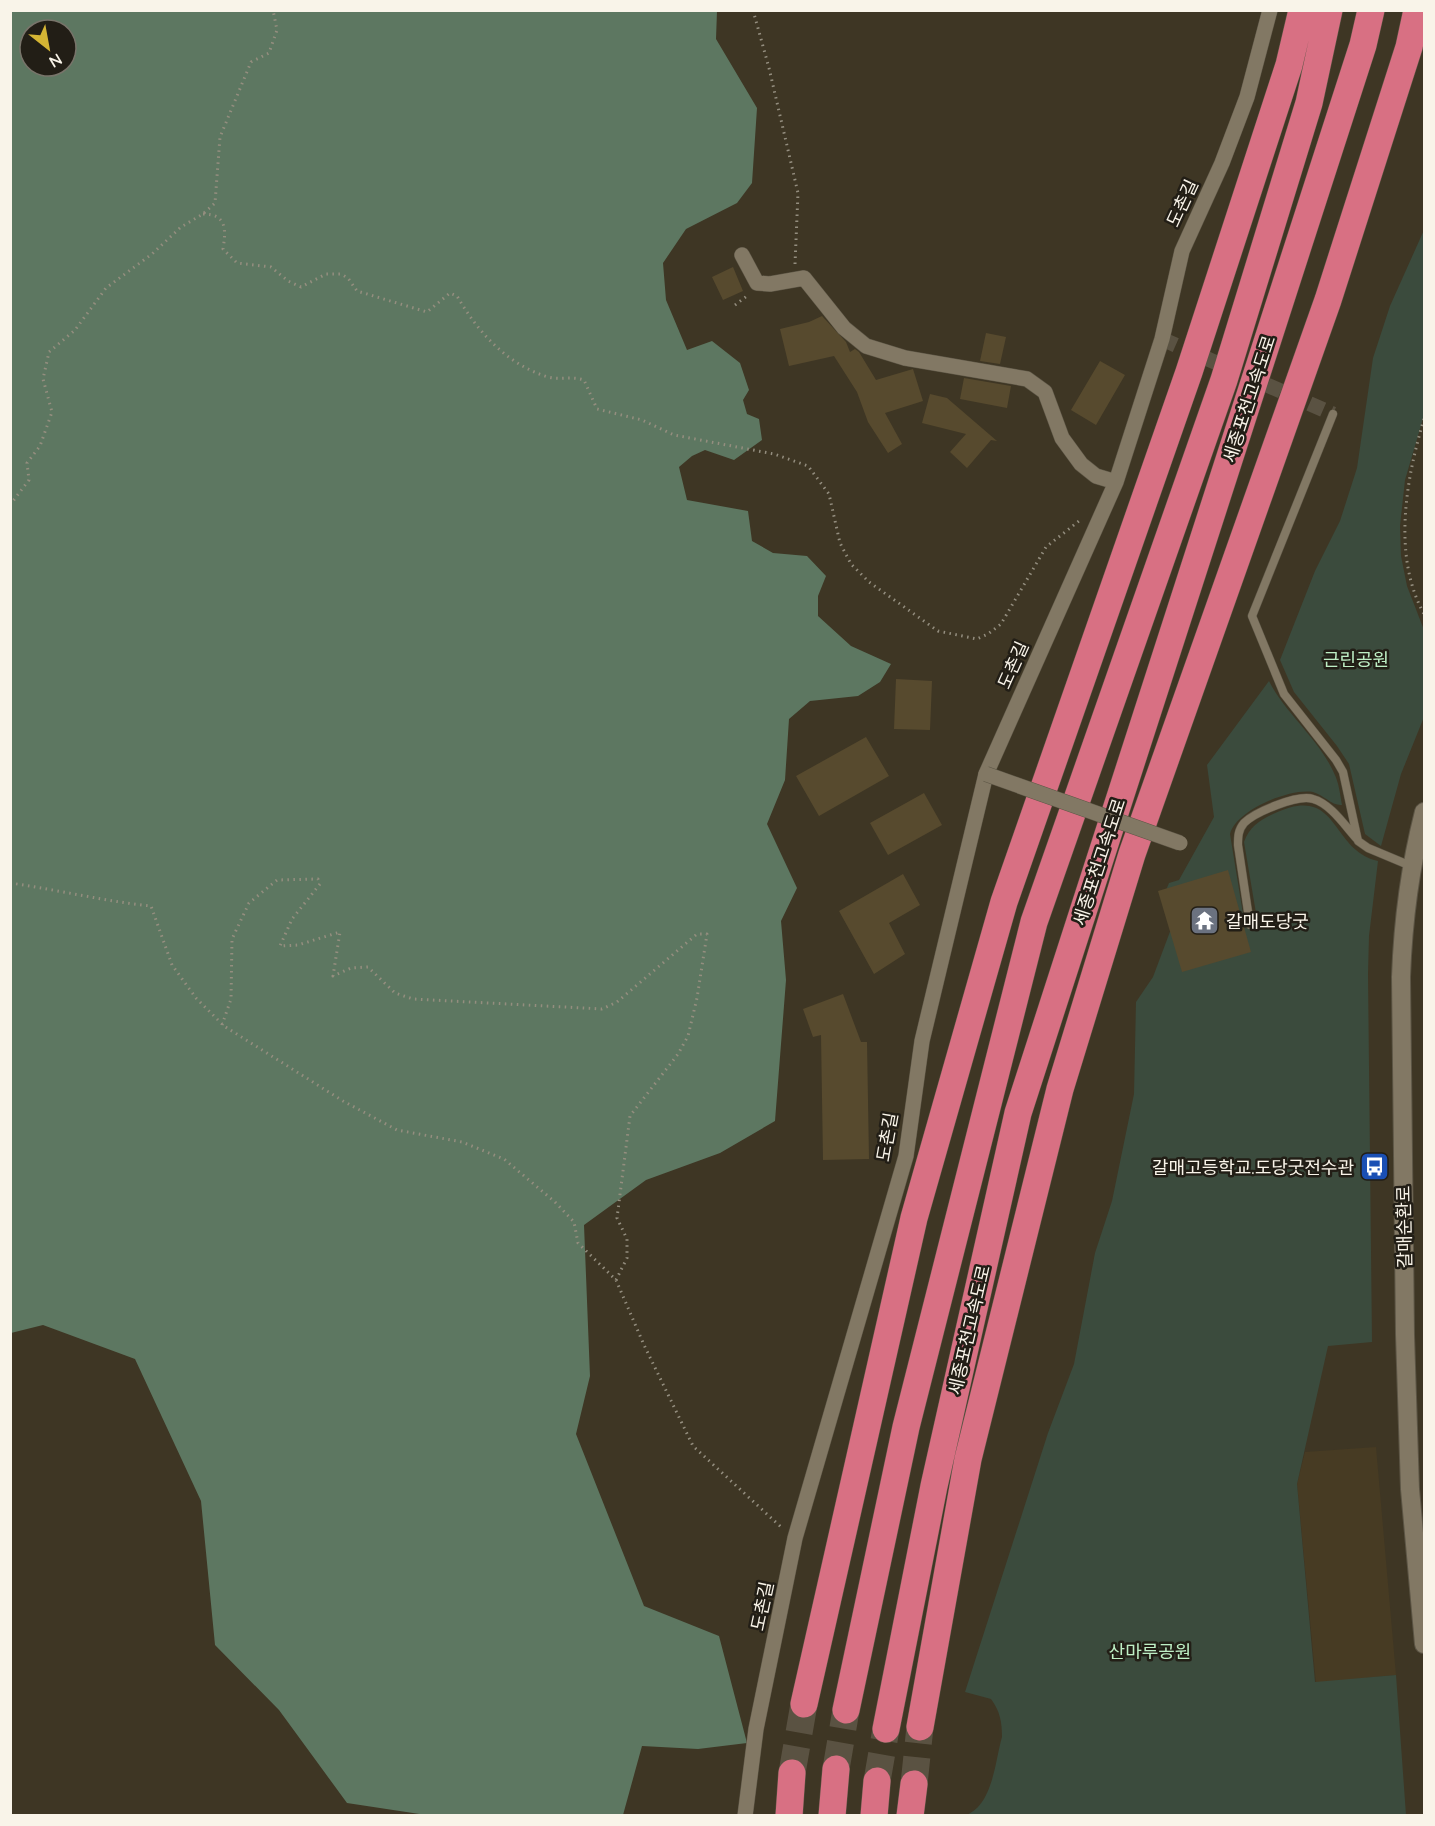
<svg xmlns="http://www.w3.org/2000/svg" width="1435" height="1826" font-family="Quicksand,'Noto Sans KR',sans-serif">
<rect width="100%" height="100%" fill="#3e3624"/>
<path fill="#473b23" d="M1376 1447 1396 1675 1316 1683 1297 1484 1305 1452Z"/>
<path fill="#3b4b3d" d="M1424 230V415L1405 480 1400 526 1401 556 1407 586 1424 630V717L1401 774 1381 846 1365 834 1349 764 1337 746 1294 692 1280 660 1315 571 1340 521 1357 468 1373 358 1390 306Z
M1269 681C1286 714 1319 739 1334 773 1339 783 1340 794 1342 805 1332 806 1324 795 1313 792 1290 788 1236 810 1230 834L1244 920 1242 924 1258 925 1244 842C1249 827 1260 820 1273 814 1340 782 1329 850 1378 861L1369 936 1368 974 1372 1342 1328 1346 1297 1484 1315 1682 1396 1675 1406 1815H966C993 1805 995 1761 1002 1737 1002 1722 1000 1711 991 1699L965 1692 1048 1433 1074 1364 1095 1253 1112 1201 1134 1094 1136 1002 1153 977 1171 929 1162 900 1169 883 1179 880 1214 817 1207 765Z"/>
<path fill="#5d7761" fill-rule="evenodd" d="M10 11H717L716 39 757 108 752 183 737 203 686 229 663 263 666 300 687 350 712 341 740 363 749 390 743 400 747 414 759 419 762 440 734 460 705 450 692 456 679 467 687 500 748 511 752 541 773 553 807 556 826 576 818 596V616L851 646 891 664 880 682 858 696 810 701 789 719 785 780 767 824 797 888 781 921 786 980 775 1121 720 1153 646 1180 584 1225 590 1376 576 1434 644 1606 719 1636 747 1743 698 1749 642 1746 623 1815H426L347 1803 279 1710 215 1645 201 1501 135 1359 43 1325 11 1333ZM30 30H66V66H30Z"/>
<path fill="#574a2e" d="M733 267 743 291 723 300 712 277Z
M822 316 846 342 850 352 855 349 859 352 876 380 913 369 923 401 885 413 902 444 888 453 868 422 857 392 834 356 789 366 780 329 809 322Z
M986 333 1006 337 1000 364 980 361Z
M1100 361 1125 375 1096 425 1071 410Z
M964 378 1011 386 1007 408 960 399Z
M930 394 947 398 997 441 991 440 967 468 950 452 966 434 922 423Z
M896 679 932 681 930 730 894 729Z
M866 737 889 776 819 816 796 776Z
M924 793 942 825 888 855 870 823Z
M1228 870 1251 952 1182 972 1158 891Z
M903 874 920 905 889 923 905 954 874 974 839 911Z
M843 994 861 1042H867L869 1159 823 1160 821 1035 813 1037 803 1009Z"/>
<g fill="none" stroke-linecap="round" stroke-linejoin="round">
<path stroke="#5a5242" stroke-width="15" stroke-dasharray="15 8" stroke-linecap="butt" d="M1162 339 1333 414"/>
<path stroke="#5a5242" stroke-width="27" stroke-dasharray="27 14" stroke-linecap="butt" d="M836 1769 846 1710
M792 1773 804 1704
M877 1781 886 1729
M914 1784 920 1727"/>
<defs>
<path id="service" d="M1333 414 1252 616 1284 694 1336 760 1343 772 1358 841 1368 848 1411 866
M1250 925 1238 845C1238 837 1238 830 1244 823 1255 812 1298 794 1313 799 1331 804 1345 826 1357 839"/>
<path id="minor" d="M742 255 757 283 770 284 804 278 844 328 866 346 905 358 1027 379 1045 392 1062 438 1081 464 1096 476 1116 482
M745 1816 756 1729 795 1538 906 1156 922 1041 986 774 1116 482 1162 339 1182 251 1222 163 1247 97 1270 10"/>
<path id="tertiary" d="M1424 812C1410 867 1403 920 1401 977L1405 1335 1410 1489 1424 1644"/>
<path id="motorway" d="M804 1704 914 1218 1004 902 1189 372 1289 65 1302 10
M846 1710 906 1427 1034 922 1224 380 1309 103 1329 10
M920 1727 968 1459 1060 1089 1132 854 1328 300 1409 47 1417 10
M886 1729 934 1486 1018 1113 1363 45 1371 10
M789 1816 792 1773
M832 1816 836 1769
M874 1816 877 1781
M910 1816 914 1784"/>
</defs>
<use href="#service" stroke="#5c5545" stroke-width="9"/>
<use href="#minor" stroke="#5c5545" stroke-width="16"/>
<use href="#tertiary" stroke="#5c5545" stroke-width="20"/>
<use href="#motorway" stroke="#5c5545" stroke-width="28"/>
<path stroke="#948e7f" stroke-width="3" stroke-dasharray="1.5 4.5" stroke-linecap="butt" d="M753 10 769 68 798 193 795 264
M203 214C227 214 226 230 223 249L237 263 271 267 288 281 301 287 326 274H341L348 278 357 291 427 312 450 293 457 296C478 332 506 364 548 377 560 380 572 376 584 380L597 409 642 420 674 435 774 454 808 466 829 494 840 543 851 564 869 582 938 631 977 639 988 634 1001 624 1046 547 1079 521
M735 305 747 296
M1424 419C1406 479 1392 556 1424 614
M10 505 29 480 27 463 40 446 52 412 43 379 49 352 75 330 106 288 152 254 181 227 203 214 215 203 220 137 251 62 269 53 277 30 273 10
M10 883C59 890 103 901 151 906L172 965 196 998 224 1026 343 1101 397 1130 462 1142 504 1159 555 1202 574 1222 578 1243 616 1280 644 1345 693 1446 781 1527
M222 1025 231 999 232 939 249 903 277 880 318 879 320 884 292 919 280 946 298 945 340 932 333 976 351 968 368 967 395 993 413 999 602 1009 617 1002 697 934H707L697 998 688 1036 678 1054 630 1116 617 1218 627 1239V1258L616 1280"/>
<use href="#service" stroke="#827864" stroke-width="8"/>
<use href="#minor" stroke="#827864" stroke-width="15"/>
<use href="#tertiary" stroke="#827864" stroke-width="18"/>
<use href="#motorway" stroke="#d87083" stroke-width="27"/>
<defs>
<path id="minor-bridge" d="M986 774 1180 843"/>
</defs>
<use href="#minor-bridge" stroke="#5c5545" stroke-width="16" stroke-linecap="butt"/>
<use href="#minor-bridge" stroke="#827864" stroke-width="15"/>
</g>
<defs>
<symbol id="temple-square" viewBox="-11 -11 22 22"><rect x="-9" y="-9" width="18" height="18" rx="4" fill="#6b7280" stroke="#221e16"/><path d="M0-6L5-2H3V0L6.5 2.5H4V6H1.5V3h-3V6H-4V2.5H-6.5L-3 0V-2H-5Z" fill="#fff"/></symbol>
<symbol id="bus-square" viewBox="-11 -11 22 22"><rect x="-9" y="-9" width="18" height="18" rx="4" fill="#1a4fb4" stroke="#221e16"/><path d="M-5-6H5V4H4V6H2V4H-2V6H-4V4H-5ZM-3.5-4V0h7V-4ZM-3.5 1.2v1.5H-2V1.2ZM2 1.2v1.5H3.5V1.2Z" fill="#fff"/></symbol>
</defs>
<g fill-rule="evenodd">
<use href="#temple-square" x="1188" y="904" width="33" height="33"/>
<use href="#bus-square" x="1358" y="1150" width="33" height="33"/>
</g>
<g text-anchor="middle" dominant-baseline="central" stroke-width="5" stroke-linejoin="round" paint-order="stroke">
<g font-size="18" fill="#f9f4e9" stroke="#221e16">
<text transform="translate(1182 203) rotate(-65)">도촌길</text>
<text transform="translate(1249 399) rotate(-72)">세종포천고속도로</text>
<text transform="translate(1013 665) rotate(-66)">도촌길</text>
<text transform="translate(1099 862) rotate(-72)">세종포천고속도로</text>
<text transform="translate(887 1137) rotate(-80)">도촌길</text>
<text transform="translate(1404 1227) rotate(-91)">갈매순환로</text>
<text transform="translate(969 1330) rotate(-77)">세종포천고속도로</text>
<text transform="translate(762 1606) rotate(-78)">도촌길</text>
</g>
<g font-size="18" fill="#beefc5" stroke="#221e16">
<text x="1356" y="659">근린공원</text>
<text x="1150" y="1651">산마루공원</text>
</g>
<g font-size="18" fill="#f9f4e9" stroke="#221e16" text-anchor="start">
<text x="1226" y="921">갈매도당굿</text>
<text x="1354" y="1167" text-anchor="end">갈매고등학교.도당굿전수관</text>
</g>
</g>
<rect width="1435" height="1826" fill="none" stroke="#f9f4e9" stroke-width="24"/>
<g transform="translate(48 48) rotate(149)"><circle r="28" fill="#221e16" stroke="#78746a" stroke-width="1.5"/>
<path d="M0-4.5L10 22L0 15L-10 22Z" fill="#d5b534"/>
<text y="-9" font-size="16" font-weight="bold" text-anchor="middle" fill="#f9f4e9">N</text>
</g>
</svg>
